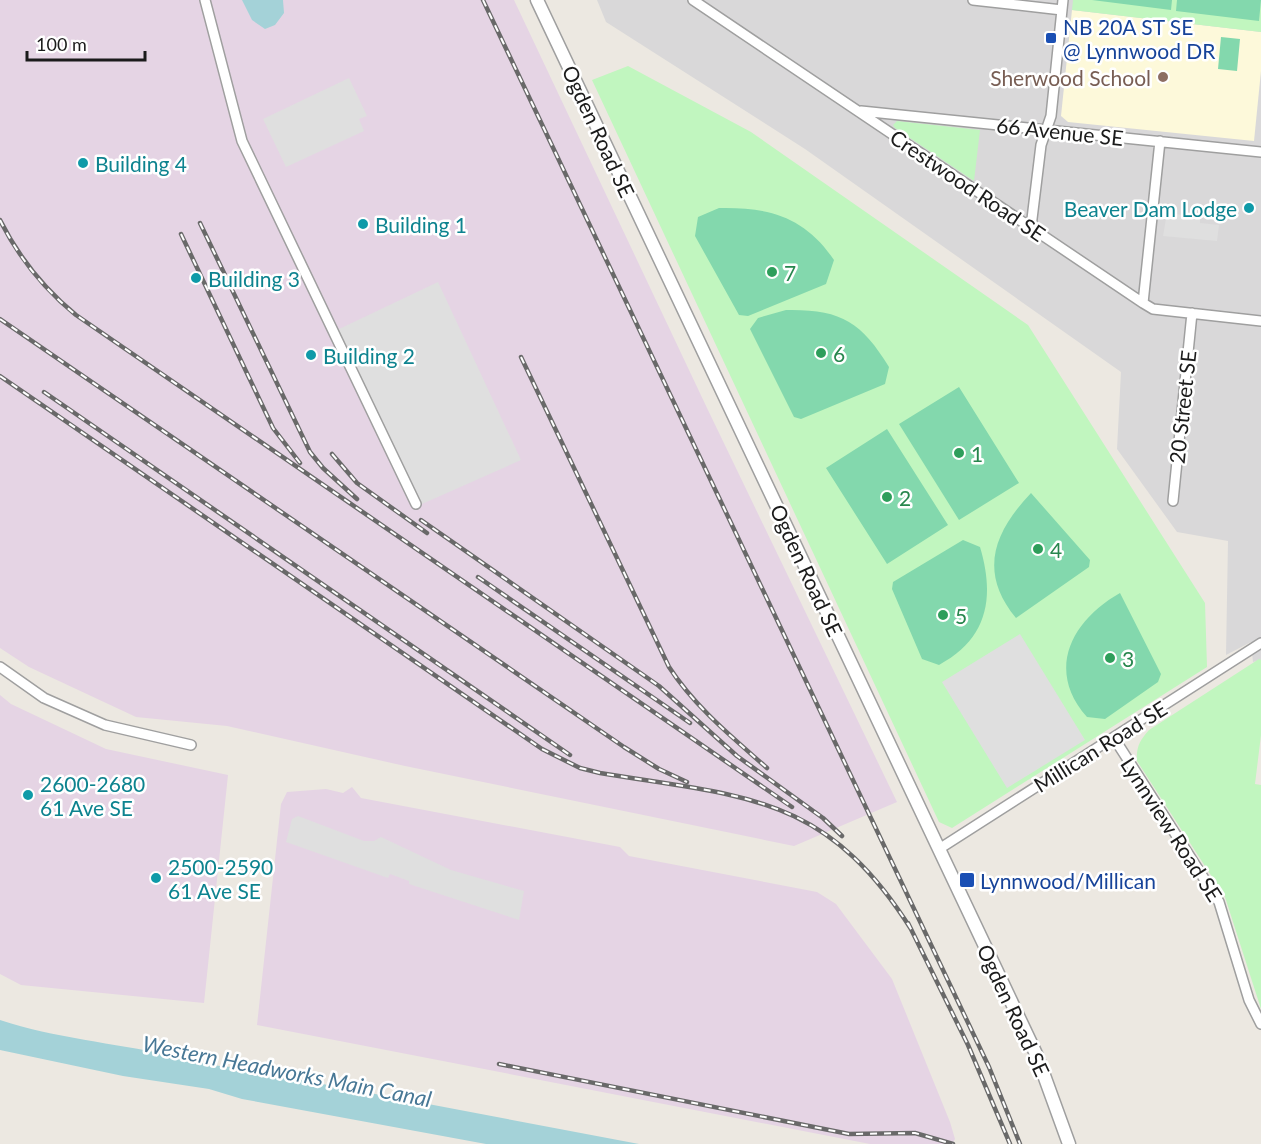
<svg xmlns="http://www.w3.org/2000/svg" width="1261" height="1144" font-family="Lato,sans-serif">
<rect width="100%" height="100%" fill="#ece8e1"/>
<path fill="#d9d8d9" d="M597 0H1261V660L1253 662 1251 642 1226 655 1228 541 1177 532 1117 449 1121 372 805 149 606 22Z"/>
<path fill="#e5d4e4" d="M0 0H514L707 408 897 802 794 846 405 766 227 726 136 717 29 667 0 648Z
M0 695 11 704 106 749 228 775 204 1003 21 985 0 974Z
M352 787 361 798 620 847 629 856 817 892 836 904 892 979 950 1122 955 1139 952 1144H870L257 1025 281 804 287 792 326 789 343 793Z"/>
<path fill="#fdf9da" d="M1072 10 1261 32V71L1254 141 1068 122 1061 116Z"/>
<path fill="#c1f6bf" d="M1073 0H1261V32L1072 10Z
M628 66 751 132 1028 325 1205 603 1207 667 952 828 939 822 592 80Z
M897 121 980 130 974 181 895 128 893 125Z
M1259 659 1261 660V735L1255 784 1261 785V1009L1225 897 1137 761C1136 747 1140 740 1149 730Z"/>
<path fill="#83d8ad" d="M1092 0H1172L1171 10Z
M1177 0H1261L1259 21 1176 11Z
M1221 37 1240 39 1237 71 1218 69Z
M719 208C769 207 805 217 834 260L826 284 748 316 739 315 695 236 698 217Z
M786 310C840 309 861 321 889 367L885 384 801 419 794 417 750 329 758 318Z
M959 387 1019 483 959 520 899 424Z
M887 429 948 525 887 564 826 468Z
M1031 493 1090 560 1089 567 1016 618C978 572 994 532 1031 493Z
M963 540 980 547C995 597 988 639 939 665L922 659 892 589 893 582Z
M1120 593 1161 674 1158 682 1105 719 1087 717C1045 670 1072 620 1120 593Z"/>
<path fill="#dfdfdf" d="M349 78 367 116 359 119 364 131 286 167 263 119Z
M1167 213 1200 217V223L1219 225 1217 241 1163 236Z
M438 282 521 460 422 504 337 330Z
M1020 634 1085 740 1007 788 942 682Z
M298 816 364 841H374L381 837 451 870 524 891 519 920 409 884V881L390 874 388 878 286 842 292 819Z"/>
<path fill="#a4d2d8" d="M242 0H283L284 13 275 25 265 29 252 20Z
M0 1020C55 1038 113 1043 169 1055 191 1060 210 1066 233 1067L639 1144H486L242 1099 209 1089 123 1076 0 1050Z"/>
<g fill="none" stroke-linecap="round" stroke-linejoin="round">
<defs>
<path id="minor" d="M205 0 242 141 416 504
M693 0 1143 303 1153 309 1261 321
M973 0 1062 10
M861 111 1261 152
M1031 227 1041 145 1051 116 1063 0
M1143 303 1160 141
M1173 501 1192 313
M0 667 44 698 105 725 191 745
M1114 738 1219 902 1249 1000 1261 1024
M939 849 1261 643"/>
<path id="tertiary" d="M537 0 1037 1056 1069 1144"/>
</defs>
<use href="#minor" stroke="#9f9f9f" stroke-width="12"/>
<use href="#tertiary" stroke="#9f9f9f" stroke-width="15"/>
<use href="#minor" stroke="#fff" stroke-width="9"/>
<use href="#tertiary" stroke="#fff" stroke-width="12"/>
<defs>
<path id="rail" d="M483 0 989 1067 1020 1144
M0 220C19 258 43 288 76 315L792 807
M200 223 310 452 323 468 357 499
M181 234 273 428 300 463
M0 319 624 747 659 769 687 782
M521 357 669 667C695 707 732 737 767 768
M0 376 542 749 580 768 600 773C744 797 825 793 911 929
M44 392 570 755
M332 454 357 483 427 533
M421 520 659 686 737 756 823 818 842 836
M478 577 690 723
M908 923 968 1045 1010 1144
M499 1064 849 1134 915 1133 953 1144"/>
</defs>
<use href="#rail" stroke="#696969" stroke-width="4.5"/>
<use href="#rail" stroke="#fff" stroke-width="2" stroke-dasharray="7" stroke-linecap="butt"/>
</g>
<g fill="#1a4fb4" stroke="#fff" stroke-width="2">
<rect x="1045" y="32" width="12" height="12" rx="3"/>
<rect x="959" y="872" width="16" height="16" rx="3"/>
</g>
<circle fill="#8d6e63" stroke="#fff" stroke-width="2" cx="1163" cy="77" r="6"/>
<g fill="#0f9aa8" stroke="#fff" stroke-width="2">
<circle cx="83" cy="163" r="6"/>
<circle cx="1249" cy="208" r="6"/>
<circle cx="363" cy="224" r="6"/>
<circle cx="196" cy="278" r="6"/>
<circle cx="311" cy="355" r="6"/>
<circle cx="28" cy="795" r="6"/>
<circle cx="156" cy="878" r="6"/>
</g>
<g fill="#2e9e5b" stroke="#fff" stroke-width="2">
<circle cx="772" cy="272" r="6"/>
<circle cx="821" cy="353" r="6"/>
<circle cx="959" cy="453" r="6"/>
<circle cx="887" cy="497" r="6"/>
<circle cx="1038" cy="549" r="6"/>
<circle cx="943" cy="615" r="6"/>
<circle cx="1110" cy="658" r="6"/>
</g>
<g text-anchor="middle" dominant-baseline="central" stroke-width="5" stroke-linejoin="round" paint-order="stroke">
<g font-size="21" fill="#164399" stroke="#fff" text-anchor="start">
<text x="1063" y="26">NB 20A ST SE<tspan x="1063" dy="24">@ Lynnwood DR</tspan></text>
<text x="980" y="880">Lynnwood/Millican</text>
</g>
<g font-size="21" fill="#785e54" stroke="#fff" text-anchor="end">
<text x="1151" y="77">Sherwood School</text>
</g>
<g font-size="21" fill="#1b1b1b" stroke="#fff">
<text transform="translate(599 131) rotate(65)">Ogden Road SE</text>
<text transform="translate(1060 131) rotate(6)">66 Avenue SE</text>
<text transform="translate(968 185) rotate(34)">Crestwood Road SE</text>
<text transform="translate(1182 407) rotate(-84)">20 Street SE</text>
<text transform="translate(807 570) rotate(65)">Ogden Road SE</text>
<text transform="translate(1100 746) rotate(-32)">Millican Road SE</text>
<text transform="translate(1172 829) rotate(57)">Lynnview Road SE</text>
<text transform="translate(1014 1010) rotate(65)">Ogden Road SE</text>
</g>
<g font-size="21" fill="#0d838f" stroke="#fff" text-anchor="start">
<text x="95" y="163">Building 4</text>
<text x="1237" y="208" text-anchor="end">Beaver Dam Lodge</text>
<text x="375" y="224">Building 1</text>
<text x="208" y="278">Building 3</text>
<text x="323" y="355">Building 2</text>
<text x="40" y="783">2600-2680<tspan x="40" dy="24">61 Ave SE</tspan></text>
<text x="168" y="866">2500-2590<tspan x="168" dy="24">61 Ave SE</tspan></text>
</g>
<g font-size="21" fill="#27864d" stroke="#fff" text-anchor="start">
<text x="784" y="272">7</text>
<text x="833" y="353">6</text>
<text x="971" y="453">1</text>
<text x="899" y="497">2</text>
<text x="1050" y="549">4</text>
<text x="955" y="615">5</text>
<text x="1122" y="658">3</text>
</g>
<g font-size="22" font-style="italic" fill="#487896" stroke="#fff">
<text transform="translate(287 1071) rotate(11)">Western Headworks Main Canal</text>
</g>
</g>
<path d="M27 51v9h118v-9" fill="none" stroke="#1b1b1b" stroke-width="3"/>
<text x="36" y="51" font-size="18" fill="#1b1b1b" stroke="#ffffff" stroke-width="4.5" paint-order="stroke">100 m</text>
</svg>
